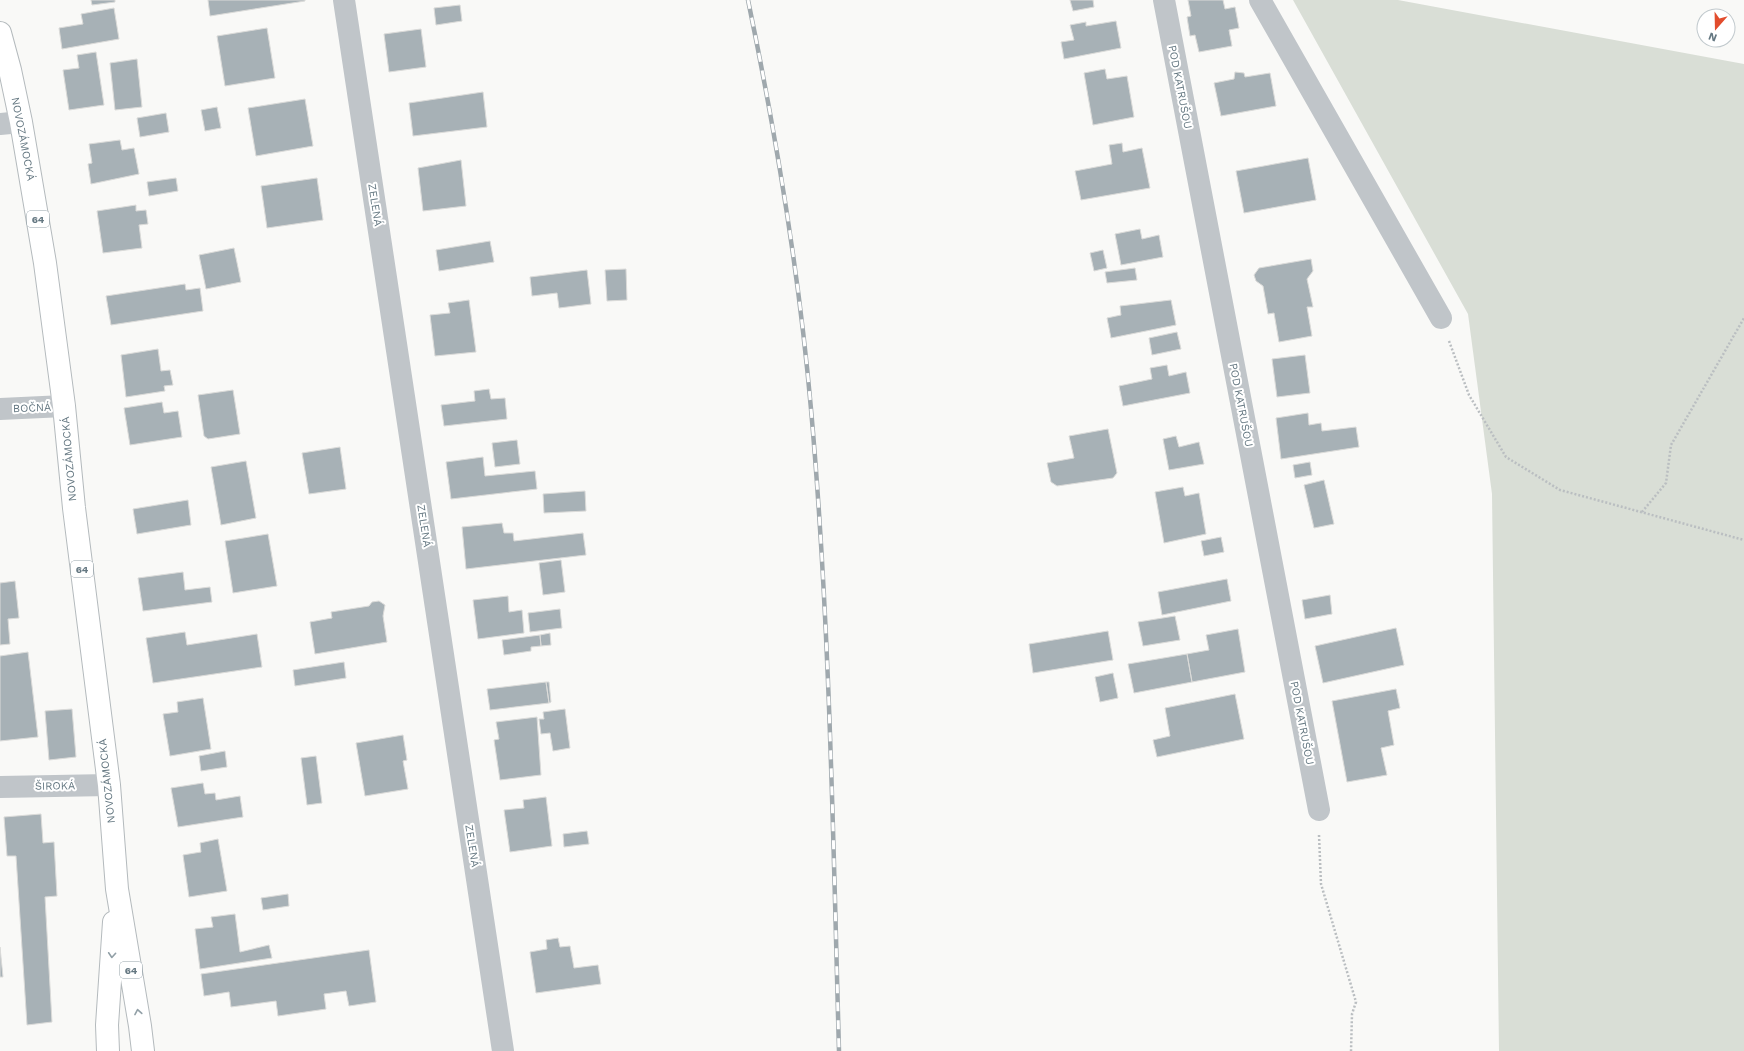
<svg xmlns="http://www.w3.org/2000/svg" width="1744" height="1051" font-family="'Work Sans',sans-serif">
<rect width="100%" height="100%" fill="#f9f9f7"/>
<path fill="#d9ded6" d="M1293 0H1398L1744 64V1051H1499L1492 494 1468 314Z"/>
<path fill="#a7b1b6" stroke="#dbdbd9" d="M91 0H115V2L92 5Z
M208 0H305V1L210 16Z
M1070 0H1093L1094 7 1073 11Z
M1188 0H1223L1225 9 1235 7 1239 28 1229 30 1232 46 1199 52 1195 35 1190 36 1187 17 1191 16Z
M460 5 462 21 436 25 434 8Z
M114 8 119 39 62 49 59 28 83 24 81 14Z
M1116 21 1121 48 1064 59 1061 42 1074 40 1070 25 1086 22V26Z
M267 28 275 78 225 86 217 36Z
M421 29 426 67 389 72 384 34Z
M96 52 104 105 69 110 63 70 79 68 77 55Z
M137 59 142 107 115 110 110 63Z
M1105 69 1107 79 1127 76 1134 117 1093 125 1084 73Z
M1235 72 1244 73 1245 77 1270 73 1276 106 1221 116 1214 83 1234 79Z
M483 92 487 127 413 136 409 103Z
M305 99 313 146 256 156 248 108Z
M217 107 221 128 205 131 201 110Z
M166 113 169 132 140 137 137 118Z
M120 140 122 150 134 148 139 174 91 184 88 164 92 163 89 144Z
M1122 143 1123 152 1142 148 1150 188 1081 200 1075 171 1112 164 1109 145Z
M1308 158 1316 200 1244 213 1236 171Z
M461 160 466 206 423 211 418 168Z
M176 178 178 191 149 196 147 182Z
M317 178 323 220 267 228 261 186Z
M136 205V211L146 210 148 224 139 225 142 248 103 253 97 211Z
M1140 229 1142 239 1159 235 1163 257 1121 265 1115 234Z
M490 241 494 262 439 271 436 250Z
M234 248 241 282 206 289 199 255Z
M1103 250 1107 268 1094 271 1090 253Z
M1311 259 1313 271 1307 279 1313 307H1307L1312 336 1279 342 1274 313 1268 314 1263 286 1256 281 1254 275 1259 268Z
M1135 268 1137 280 1107 283 1105 272Z
M626 269 627 300 607 301 605 270Z
M587 270 591 304 559 308 557 293 532 296 530 277Z
M185 284 186 290 200 288 203 311 111 325 106 296Z
M469 300 476 352 435 356 430 315 450 313 448 303Z
M1171 300 1176 325 1111 338 1107 318 1121 315 1120 306Z
M1177 332 1181 349 1152 355 1149 338Z
M158 349 161 371 170 370 173 385 164 386 165 391 126 397 121 355Z
M1305 355 1310 393 1277 397 1272 359Z
M1167 365 1169 376 1186 372 1190 393 1123 406 1119 386 1152 379 1150 368Z
M489 389 491 399 505 398 507 419 444 426 441 405 475 401 474 391Z
M233 390 240 434 208 439 204 436 198 395Z
M162 402 164 413 178 411 182 437 130 445 124 408Z
M1308 413 1309 425 1321 423 1322 431 1356 427 1359 447 1281 459 1276 418Z
M1108 429 1117 473 1113 478 1057 486 1051 482 1047 463 1074 458 1069 436Z
M1176 436 1179 447 1199 442 1204 464 1169 470 1163 439Z
M517 440 520 464 495 467 492 443Z
M340 447 346 489 309 494 302 453Z
M483 457 485 476 535 471 537 489 451 499 446 462Z
M246 461 256 518 221 525 211 467Z
M1310 462 1312 475 1295 478 1293 465Z
M1324 480 1334 524 1314 528 1304 485Z
M1183 487 1185 496 1199 493 1206 534 1164 543 1155 492Z
M585 491 586 511 544 513 543 494Z
M188 500 191 525 137 534 133 509Z
M502 523 504 533H513L514 541 583 533 586 555 466 569 462 527Z
M268 534 277 586 233 593 225 541Z
M1221 537 1224 552 1204 556 1201 541Z
M561 560 565 592 543 595 539 563Z
M183 572 185 590 210 587 212 602 143 611 138 578Z
M1227 579 1231 601 1162 615 1158 592Z
M15 581 19 618 8 619 10 644 0 645V583Z
M1330 595 1332 614 1305 619 1302 600Z
M508 596 509 612 522 610 524 633 478 639 473 600Z
M379 601 385 605 383 616 387 642 315 654 310 622 332 618 331 612 369 606 372 602Z
M560 609 562 628 530 632 528 613Z
M1175 616 1180 640 1143 646 1138 622Z
M1396 628 1404 665 1323 683 1315 646Z
M1238 629 1245 672 1192 682 1187 654 1209 650 1206 635Z
M1108 631 1113 660 1033 673 1029 644Z
M185 632 187 645 257 634 262 667 153 683 146 638Z
M550 633 551 645 541 646 540 635Z
M540 635 541 646 531 647V651L504 655 502 640Z
M28 652 38 737 0 741V656Z
M1187 654 1192 682 1134 693 1128 664Z
M344 662 346 678 295 686 293 670Z
M1113 673 1118 698 1100 702 1095 677Z
M546 682 549 703 490 710 487 689Z
M546 682H549L551 702 549 703Z
M1396 689 1400 708 1388 711 1394 745 1381 748 1387 775 1347 782 1332 701Z
M1235 694 1244 739 1157 757 1153 740 1170 736 1165 708Z
M203 698 211 749 170 756 163 714 178 712 177 702Z
M72 709 76 757 49 760 45 711Z
M565 709 570 748 553 751 550 733 541 734 539 719H544L543 712Z
M537 717 541 775 500 780 494 740 499 739 496 722Z
M403 735 407 760 403 761 408 789 365 796 356 743Z
M225 751 227 767 201 771 199 756Z
M316 756 322 803 307 805 301 758Z
M203 783 205 794 215 793 216 800 240 796 243 817 178 827 171 788Z
M546 797 552 846 510 852 504 810 524 808 523 800Z
M41 814 43 843 54 842 57 896 45 897 52 1022 27 1025 16 856H7L4 817Z
M587 831 589 844 564 847 563 834Z
M218 839 227 891 189 897 183 855 201 852 200 843Z
M288 894 289 906 263 910 261 898Z
M235 914 240 952 269 945 272 958 200 969 195 929 213 927 211 917Z
M558 938 560 947 570 946 574 968 598 965 601 984 536 993 530 952 547 949 546 940Z
M0 947 3 977H0Z
M369 950 376 1002 349 1006 346 991 324 994 326 1009 278 1016 276 1001 231 1007 229 992 204 996 201 974Z"/>
<g fill="none" stroke-linecap="round" stroke-linejoin="round">
<defs>
<path id="major" d="M0 33 10 70 21 122 45 263 64 406 74 508 109 785 117 889 140 1026 143 1051
M108 1051 107 1025 114 922"/>
</defs>
<use href="#major" stroke="#b4babd" stroke-width="24"/>
<path stroke="#babec1" stroke-width="2.5" stroke-dasharray="2 2" stroke-linecap="butt" d="M1449 341 1469 395 1506 457 1560 490 1744 540
M1642 512 1666 483 1671 445 1744 318
M1319 835 1321 884 1356 1002 1352 1014 1351 1051"/>
<path stroke="#c0c5c9" stroke-width="22" d="M344 0 503 1051
M1164 0 1319 810
M1260 0 1441 318
M0 124 21 122
M0 409 64 406
M0 787 109 785"/>
<use href="#major" stroke="#fff" stroke-width="22"/>
<defs>
<path id="rail" d="M748 0C776 135 799 272 811 409 830 623 833 837 839 1051"/>
</defs>
<use href="#rail" stroke="#9fa8ad" stroke-width="4.5"/>
<use href="#rail" stroke="#fff" stroke-width="3" stroke-dasharray="9" stroke-linecap="butt"/>
</g>
<defs><path id="oneway-chevron" d="M-2-3.5L2.5 0L-2 3.5" fill="none" stroke-width="1.6" stroke-linecap="round" stroke-linejoin="round"/></defs>
<g stroke="#92a0a7">
<use href="#oneway-chevron" transform="translate(112 955) rotate(94)"/>
<use href="#oneway-chevron" transform="translate(138 1012) rotate(-100)"/>
</g>
<g text-anchor="middle" dominant-baseline="central" stroke-width="4" stroke-linejoin="round" paint-order="stroke">
<g fill="#fff" stroke="#92a0a7" stroke-width="1">
<rect x="27" y="211" width="22" height="16" rx="3"/>
<rect x="71" y="561" width="22" height="16" rx="3"/>
<rect x="120" y="962" width="22" height="16" rx="3"/>
</g>
<g font-size="10" font-weight="bold" fill="#647781">
<text x="38" y="219">64</text>
<text x="82" y="569">64</text>
<text x="131" y="970">64</text>
</g>
<g font-size="11" fill="#647781" stroke="#fff">
<text transform="translate(1180 87) rotate(79)">POD KATRUŠOU</text>
<text transform="translate(23 139) rotate(79)">NOVOZÁMOCKÁ</text>
<text transform="translate(375 205) rotate(81)">ZELENÁ</text>
<text transform="translate(1241 405) rotate(79)">POD KATRUŠOU</text>
<text transform="translate(32 408) rotate(-2)">BOČNÁ</text>
<text transform="translate(69 459) rotate(-95)">NOVOZÁMOCKÁ</text>
<text transform="translate(424 526) rotate(81)">ZELENÁ</text>
<text transform="translate(1302 723) rotate(79)">POD KATRUŠOU</text>
<text transform="translate(107 781) rotate(-96)">NOVOZÁMOCKÁ</text>
<text transform="translate(55 786) rotate(-1)">ŠIROKÁ</text>
<text transform="translate(472 846) rotate(81)">ZELENÁ</text>
</g>
</g>
<g transform="translate(1716 28) rotate(200)"><circle r="19" fill="#ffffff" stroke="#c1c9cd"/>
<path d="M0-3L7 15L0 10L-7 15Z" fill="#e24c2d"/>
<text y="-6" font-size="11" font-weight="bold" text-anchor="middle" fill="#647781">N</text>
</g>
</svg>
